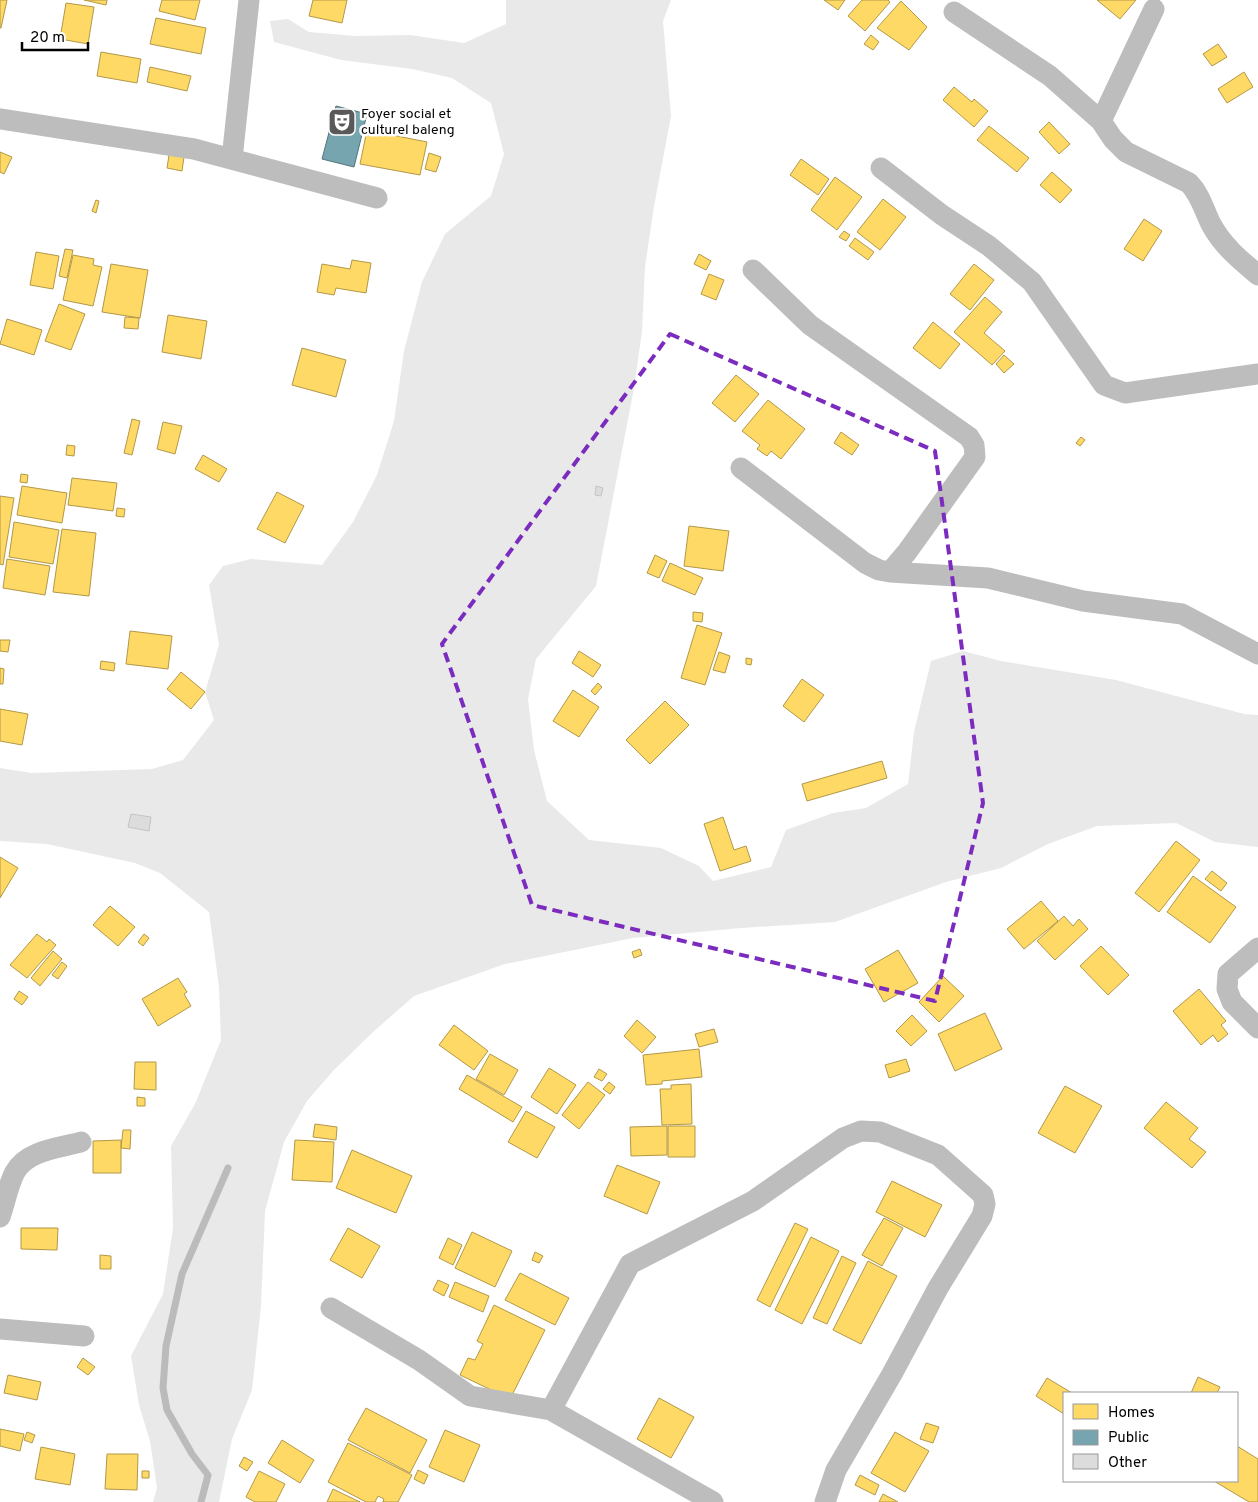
<svg xmlns="http://www.w3.org/2000/svg" width="1258" height="1502" font-family="Overpass,sans-serif">
<rect width="100%" height="100%" fill="#fff"/>
<path fill="#e9e9e9" d="M506 0H671L663 21 671 116 654 206 645 267 642 331 634 388 596 586 536 659 528 699 534 750 547 801 589 840 661 848 699 866 713 881 771 867 786 830 833 813 866 808 908 784 914 732 931 661 963 651 1001 661 1116 680 1244 714 1258 715V847L1215 842 1176 823 1097 826 1048 844 1001 868 946 882 835 922 741 928 633 938 505 964 414 996 373 1032 333 1071 307 1101 284 1142 265 1211 261 1306 252 1390 232 1439 219 1502H153L157 1488 150 1441 139 1405 131 1356 163 1294 173 1228 171 1146 195 1104 221 1040 219 987 209 912 160 873 135 863 47 844 0 841V768L32 773 152 769 183 760 214 720 205 692 219 645 209 585 223 566 251 559 322 565 353 522 377 475 394 421 404 351 422 282 445 234 491 196 504 154 491 103 452 78 412 69 341 60 274 42 270 21 288 19 309 32 355 36 410 35 464 43 506 24Z"/>
<path fill="#ffd966" stroke="#b29847" d="M0 0H7L1 28H0Z
M84 0H107L106 5Z
M162 0H200L195 20 159 11Z
M313 0H347L342 23 309 16Z
M824 0H845L838 10Z
M862 0H888L890 2 865 31 848 16Z
M1097 0H1136L1120 19Z
M901 1 927 27 909 50 877 28Z
M66 3 94 7 88 44 60 39Z
M156 18 206 28 201 54 150 44Z
M871 35 879 42 873 50 864 44Z
M1218 44 1227 57 1212 66 1203 54Z
M101 52 141 59 137 83 97 76Z
M150 67 191 76 187 91 147 82Z
M1244 72 1253 87 1227 103 1218 89Z
M954 87 972 102 974 99 988 111 974 127 943 100Z
M1049 122 1070 144 1059 154 1039 132Z
M989 126 1029 158 1017 172 977 140Z
M367 130 427 142 420 175 360 164Z
M0 152 12 157 4 174 0 172Z
M429 153 441 157 436 172 425 169Z
M169 155 184 157 182 171 167 168Z
M801 159 829 179 818 195 790 175Z
M1052 172 1072 190 1060 203 1040 185Z
M835 177 862 197 837 230 811 210Z
M883 199 906 217 880 250 857 232Z
M96 200 99 201 96 213 92 211Z
M1144 219 1162 231 1143 261 1124 249Z
M844 231 850 235 846 241 839 237Z
M855 238 874 252 868 260 849 246Z
M65 249 73 250 67 278 59 276Z
M36 252 59 256 53 289 30 285Z
M699 254 711 261 706 270 694 264Z
M73 255 94 259 93 265 102 267 93 306 63 300Z
M352 260 371 263 366 293 336 288 334 295 317 292 322 264 350 269Z
M111 264 148 270 140 318 102 312Z
M974 264 994 280 970 310 950 294Z
M709 274 724 280 716 300 701 294Z
M985 297 1002 312 984 333 1005 351 992 365 954 332Z
M59 304 85 314 71 350 45 341Z
M168 315 207 321 201 359 162 352Z
M125 317 139 318 138 329 124 328Z
M7 319 42 330 34 355 0 344Z
M933 322 960 344 940 369 913 348Z
M302 348 346 360 336 397 292 385Z
M1004 355 1014 364 1004 373 996 364Z
M736 375 759 394 735 422 712 403Z
M768 400 805 429 781 459 771 451 767 456 757 449 760 445 742 431Z
M132 419 140 421 132 455 124 453Z
M163 422 182 426 175 454 157 449Z
M841 432 859 445 852 455 834 443Z
M1081 437 1085 440 1080 446 1076 443Z
M67 445 75 446 74 456 66 455Z
M203 455 227 469 219 482 195 469Z
M21 474 28 475 27 483 20 482Z
M72 478 117 483 113 511 68 505Z
M22 486 67 493 62 523 17 515Z
M277 492 304 506 285 543 257 529Z
M0 496 14 498 3 565 0 564Z
M117 508 125 509 124 517 116 516Z
M14 522 59 530 53 564 9 557Z
M689 526 729 531 723 571 684 566Z
M62 529 96 533 89 596 53 592Z
M655 555 667 561 659 578 647 573Z
M7 559 50 566 45 595 3 588Z
M670 563 703 578 695 595 662 581Z
M693 612 703 613 702 622 693 621Z
M697 625 722 633 705 685 681 678Z
M130 631 172 636 168 669 126 664Z
M0 640H10L8 652 0 651Z
M579 651 601 665 593 677 572 663Z
M719 652 730 656 725 673 713 670Z
M746 658 752 659 751 665 746 664Z
M101 661 115 663 114 671 100 669Z
M0 668 4 669 3 684H0Z
M181 672 205 692 191 709 167 689Z
M802 679 824 695 804 722 783 706Z
M598 683 602 687 595 695 591 691Z
M573 690 599 707 579 737 553 721Z
M665 701 689 725 650 764 626 740Z
M0 709 28 714 22 745 0 741Z
M882 761 887 778 807 801 802 784Z
M723 817 734 850 746 846 751 861 720 871 704 824Z
M1176 841 1200 860 1159 912 1135 893Z
M0 857 18 868 0 898Z
M1212 871 1227 883 1221 891 1205 879Z
M1193 876 1236 907 1210 943 1167 912Z
M1041 901 1058 921 1024 949 1007 929Z
M110 906 135 927 118 946 93 925Z
M1064 916 1073 926 1079 919 1088 929 1055 960 1037 941Z
M37 934 47 942 49 939 56 945 27 978 10 965Z
M144 934 149 938 143 946 138 942Z
M1101 946 1129 975 1108 995 1080 966Z
M640 949 642 955 634 958 632 952Z
M898 950 918 983 884 1002 865 969Z
M53 951 62 959 40 986 31 978Z
M62 962 67 966 58 979 52 975Z
M943 976 964 996 939 1022 919 1002Z
M178 978 187 992 184 994 191 1006 158 1026 142 999Z
M1199 989 1226 1021 1221 1025 1228 1034 1218 1042 1213 1035 1201 1045 1173 1011Z
M19 991 28 997 22 1005 14 999Z
M985 1013 1002 1049 955 1071 938 1034Z
M912 1015 927 1031 911 1046 896 1031Z
M637 1020 656 1037 642 1053 624 1036Z
M454 1025 488 1051 474 1070 439 1045Z
M714 1029 718 1042 699 1047 695 1034Z
M699 1049 702 1077 662 1081V1084L646 1085 643 1055Z
M490 1054 518 1070 504 1095 476 1079Z
M906 1059 910 1071 889 1078 885 1065Z
M135 1062H156V1090L134 1089Z
M549 1068 576 1085 557 1114 531 1097Z
M599 1069 607 1074 602 1081 594 1077Z
M467 1075 522 1107 513 1122 459 1089Z
M588 1082 605 1095 579 1129 562 1115Z
M609 1082 615 1087 610 1094 603 1089Z
M691 1084 692 1124 662 1125 660 1089H671V1085Z
M1065 1086 1102 1106 1075 1153 1038 1133Z
M137 1097 145 1098V1106H137Z
M1166 1102 1198 1128 1189 1139 1206 1152 1192 1168 1144 1128Z
M526 1111 555 1127 537 1158 508 1142Z
M315 1124 337 1127 336 1140 313 1137Z
M667 1126V1155L631 1156 630 1127Z
M668 1126H695V1157H668Z
M123 1130H131L130 1149 121 1148Z
M121 1140V1173H93V1141Z
M295 1140 334 1142 332 1182 292 1180Z
M352 1150 412 1176 396 1213 336 1188Z
M617 1165 660 1182 647 1214 604 1196Z
M892 1181 942 1205 925 1237 876 1212Z
M884 1218 903 1228 882 1266 862 1255Z
M795 1223 808 1229 770 1307 757 1300Z
M21 1228H58L57 1250 21 1249Z
M348 1228 380 1246 362 1278 330 1260Z
M472 1232 512 1251 495 1287 455 1268Z
M811 1237 839 1251 802 1324 775 1310Z
M448 1238 462 1245 453 1265 439 1258Z
M535 1252 543 1256 539 1263 532 1260Z
M100 1255 111 1256V1269H100Z
M842 1256 856 1263 827 1324 813 1318Z
M868 1261 897 1276 861 1344 833 1330Z
M520 1273 569 1298 555 1325 505 1300Z
M438 1280 449 1285 444 1296 433 1290Z
M455 1282 489 1296 483 1312 449 1297Z
M494 1305 545 1330 510 1399 460 1375 468 1358 475 1360 483 1344 477 1341Z
M83 1358 95 1367 88 1375 77 1367Z
M8 1375 41 1382 37 1400 4 1393Z
M1198 1377 1220 1387 1217 1393H1191Z
M1047 1378 1072 1393H1064V1414L1036 1396Z
M659 1398 694 1417 671 1458 637 1439Z
M366 1408 427 1440 410 1473 348 1440Z
M926 1423 939 1427 933 1443 920 1439Z
M0 1429 24 1434 20 1451 0 1446Z
M445 1430 480 1445 464 1482 429 1467Z
M27 1432 35 1435 32 1443 24 1440Z
M895 1432 929 1451 905 1492 871 1473Z
M282 1440 314 1460 300 1483 268 1463Z
M348 1443 412 1475 398 1502H383L384 1499 378 1496 375 1502H366L328 1482Z
M1237 1446 1258 1459V1502H1249L1214 1481H1237Z
M41 1447 75 1454 70 1485 35 1479Z
M107 1454H138L137 1490 105 1489Z
M244 1457 253 1462 247 1471 239 1466Z
M418 1470 428 1475 424 1484 414 1479Z
M142 1471H149V1478H142Z
M259 1471 285 1484 276 1502H255L246 1497Z
M860 1475 879 1485 875 1495 855 1485Z
M333 1489 360 1502H327Z
M883 1494 898 1502H879Z"/>
<path fill="#76a5af" stroke="#53747a" d="M336 106 367 114 354 167 322 159Z"/>
<g fill="none" stroke-linecap="round" stroke-linejoin="round">
<path stroke="#bbb" stroke-width="7" d="M201 1502 208 1475 192 1454 167 1410 163 1388 166 1346 182 1274 228 1168"/>
</g>
<path fill="#dcdcdc" stroke="#c4c4c4" d="M596 486 603 488 601 496 595 495Z
M131 814 151 817 149 831 128 827Z"/>
<g fill="none" stroke-linecap="round" stroke-linejoin="round">
<path stroke="#bdbdbd" stroke-width="21" d="M954 12 1050 76 1101 121 1113 139 1126 152 1189 183C1200 194 1204 210 1211 224 1222 245 1240 260 1258 275
M0 119 194 149 377 198
M1101 121 1154 9
M232 159 249 0
M881 168 942 215 989 246 1032 282 1104 385 1125 393 1258 374
M753 270 810 325 969 437 974 445 975 457 907 552 890 572
M741 468 865 563 879 570 890 572 988 578 1083 601 1182 614 1258 654
M1258 948 1228 974 1227 989 1232 1002 1258 1028
M0 1217C5 1203 8 1185 15 1172 27 1150 60 1148 81 1142
M331 1308 419 1360 470 1396 551 1410 713 1502
M0 1329 84 1336
M551 1410 630 1264 753 1201 843 1138 861 1131 880 1132 938 1155 983 1195 985 1204 982 1216 938 1288 892 1374 836 1470 825 1502"/>
</g>
<path fill="none" stroke="#7b2cbf" stroke-width="4" stroke-dasharray="10 6" stroke-linejoin="round" d="M670 334 935 451 983 803 935 1001 532 905 442 644Z"/>
<defs>
<symbol id="theatre-square" viewBox="-11 -11 22 22"><rect x="-9" y="-9" width="18" height="18" rx="4" fill="#595959" stroke="#fff"/><path d="M-5-5.5Q0-4 5-5.5V0Q5 5 0 6Q-5 5-5 0ZM-3.3-2.5H-1v1.5H-3.3ZM1-2.5H3.3v1.5H1ZM-2.8 1Q0 5.5 2.8 1Z" fill="#fff"/></symbol>
</defs>
<g fill-rule="evenodd">
<use href="#theatre-square" x="326" y="106" width="32" height="32"/>
</g>
<g text-anchor="middle" dominant-baseline="central" stroke-width="5" stroke-linejoin="round" paint-order="stroke">
<g font-size="14" fill="#000" stroke="#fff" text-anchor="start">
<text x="361" y="114">Foyer social et<tspan x="361" dy="16">culturel baleng</tspan></text>
</g>
</g>
<rect x="1063" y="1392" width="175" height="90" fill="#ffffff" stroke="#999999"/>
<rect x="1073" y="1404" width="25" height="15" fill="#ffd966" stroke="#999999"/>
<text x="1108" y="1417" font-size="15" fill="#000000">Homes</text>
<rect x="1073" y="1430" width="25" height="15" fill="#76a5af" stroke="#999999"/>
<text x="1108" y="1442" font-size="15" fill="#000000">Public</text>
<rect x="1073" y="1454" width="25" height="15" fill="#dcdcdc" stroke="#999999"/>
<text x="1108" y="1467" font-size="15" fill="#000000">Other</text>
<path d="M22 42v8h66v-8" fill="none" stroke="#000000" stroke-width="2.5"/>
<text x="30" y="42" font-size="15" fill="#000000" stroke="#ffffff" stroke-width="4" paint-order="stroke">20 m</text>
</svg>
